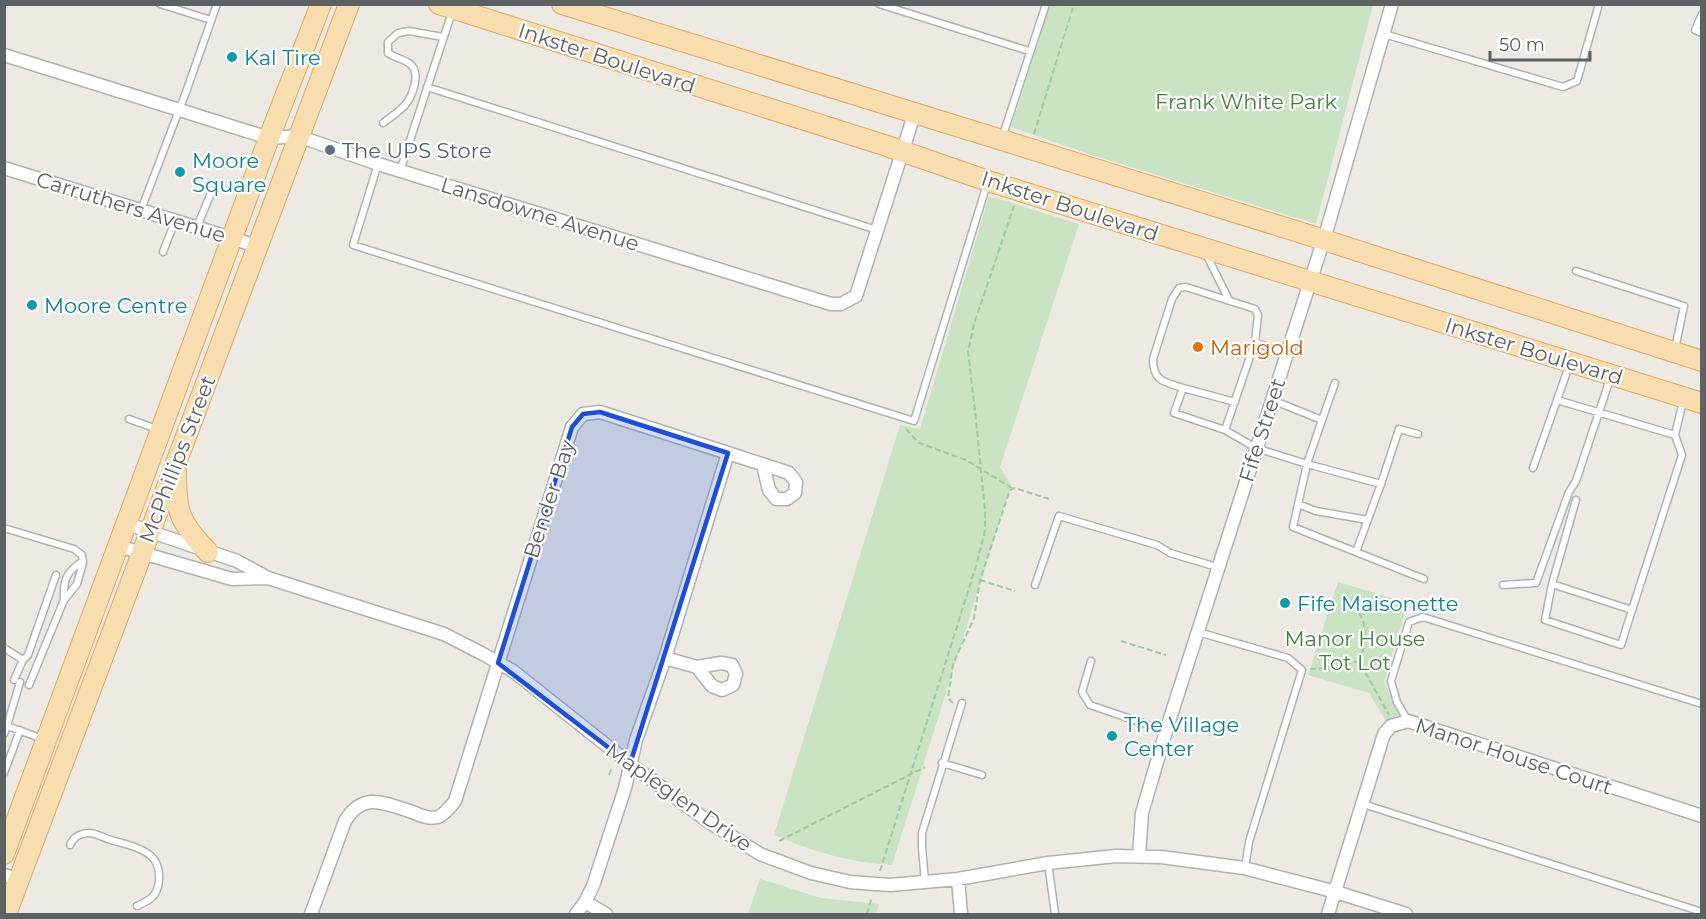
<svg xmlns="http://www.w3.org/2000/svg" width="1706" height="919" font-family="Montserrat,sans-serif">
<rect width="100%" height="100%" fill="#edeae4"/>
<path fill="#c9e3c3" d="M1050 5H1373L1316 224 1092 155 1011 127Z
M989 196 1079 224 1000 467 1011 485 892 865C851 863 811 851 774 835L900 425 920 429Z
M1338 582 1408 603 1384 681 1399 715 1386 721 1369 693 1308 675Z
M760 879 821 898 879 904 876 914H748Z"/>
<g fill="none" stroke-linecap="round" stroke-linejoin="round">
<defs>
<path id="lane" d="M160 4 211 20
M879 4 1029 51
M1702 14 1695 30 1702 33
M1384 34 1563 87 1577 81 1599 4
M427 87 877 230
M383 123C391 117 400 111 406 104 413 95 421 72 410 64 404 59 395 58 388 53V42L398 33 409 31 443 37
M1002 138 1046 4
M378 164 353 245 914 421 987 184
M400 171 452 12
M141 210 186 92 217 4
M197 227 211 193
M163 252 175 221
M1206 254 1229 300
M1576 271 1684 306 1675 349
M1255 342 1225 430 1174 413 1183 388C1165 382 1153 382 1153 359L1172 299 1179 288 1186 287 1255 309 1258 315 1255 342 1286 354
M1183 388 1235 402
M1272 400 1322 420 1335 383
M1557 400 1675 435
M129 419 157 429
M1225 430 1256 448 1307 464 1322 420
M1418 434 1399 429 1381 484 1307 464 1293 527 1424 579
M1533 468 1569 366
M1298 504 1316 511 1368 520
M4 528 74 549 82 555 83 563 77 584 64 600 29 685
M1356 552 1381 484
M1552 584 1545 620 1621 645 1632 610 1552 584 1576 500
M1035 585 1059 516 1157 545 1170 553 1217 567
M1503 585 1536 583 1569 492 1576 481 1610 379
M64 600C63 580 66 572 83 561
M1632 610 1682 455 1675 435 1683 401
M1198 632 1288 658 1302 670 1249 842 1245 868
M4 648 23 660
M1091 661 1082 692 1090 705 1166 731
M14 680 23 660 28 655 56 575
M1408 721 1397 702 1391 681 1409 622 1423 617 1702 704
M5 725 7 726 20 682
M4 734 7 726 43 739
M942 763 982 775
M4 773 20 730
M1363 804 1702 912
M70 845C73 838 80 833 89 833 96 833 104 838 111 840 124 844 141 847 151 856 162 866 162 890 150 899 146 902 141 904 137 906
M1048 863 1055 914
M925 881 922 848V833L962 703"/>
<path id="street" d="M4 55 269 138 298 136 378 164 831 304H841L856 296 915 112
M4 168 257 246
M728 453 789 473 796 482 795 493 787 499H776L769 490 763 465
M125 523 237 561 268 578 444 634 483 654 513 671 630 764 709 822 760 854 811 873 850 882 890 885 958 879 1048 863 1116 856 1161 857 1244 868 1336 892 1406 914
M118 546 232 579 267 578
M665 658 697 667 712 686 722 690 733 685 736 674 732 665 721 663 697 667
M1139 856 1142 813 1166 731 1328 226 1392 4
M4 875 20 880
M958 879 961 914
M585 902 606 914
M311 914 345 821C364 790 386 804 415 813 422 816 429 819 438 817 445 814 450 807 455 801L572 427 583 414 600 412 728 453 665 658 636 740 625 788 593 886 585 902 576 914
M1328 914 1384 734 1391 726 1408 721 1702 816"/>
<path id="primary" d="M439 4 884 145 988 181 1702 403
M562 4 1299 232 1702 361
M176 472C176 512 179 522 208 552
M4 854 269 138 321 4
M6 914 349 4"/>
</defs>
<use href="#lane" stroke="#afb3b5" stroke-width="9"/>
<use href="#street" stroke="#afb3b5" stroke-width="15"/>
<use href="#primary" stroke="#e5a965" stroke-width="22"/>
<path stroke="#a1cba4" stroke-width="2" stroke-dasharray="6 3" stroke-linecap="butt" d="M1034 134 1074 4
M906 429 919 443 966 460 1012 488
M980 580 1015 591
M1359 613C1369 629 1366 645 1359 661
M1121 641 1166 655
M1310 669 1329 668 1359 661 1389 715
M953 703 948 698 953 664 974 618 980 580 1010 490 1015 488 1049 499
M609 775 612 767
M779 841 925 767
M880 871 976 566 985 530V511L975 410 968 352 974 324 1014 206
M867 914 872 897"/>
<use href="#lane" stroke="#fff" stroke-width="6"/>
<use href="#street" stroke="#fff" stroke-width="12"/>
<use href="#primary" stroke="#f8deae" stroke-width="20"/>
</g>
<path fill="#1d4ed8" fill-opacity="0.2" stroke="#1d4ed8" stroke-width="4.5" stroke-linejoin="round" d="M600 412 728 453 630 764 498 663 572 427 583 414Z"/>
<g fill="#0f9aa8" stroke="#fff" stroke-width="2">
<circle cx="232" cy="57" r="6"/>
<circle cx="180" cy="172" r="6"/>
<circle cx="32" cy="305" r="6"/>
<circle cx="1285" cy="603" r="6"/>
<circle cx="1112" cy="736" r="6"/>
</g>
<circle fill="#5c6f8a" stroke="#fff" stroke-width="2" cx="330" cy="150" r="6"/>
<circle fill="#e8710a" stroke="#fff" stroke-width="2" cx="1198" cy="347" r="6"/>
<g text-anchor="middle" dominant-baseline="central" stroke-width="4.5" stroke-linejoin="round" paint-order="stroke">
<g font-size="21" fill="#0d838f" stroke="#fff" text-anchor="start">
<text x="244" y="57">Kal Tire</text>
<text x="192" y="160">Moore<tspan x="192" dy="24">Square</tspan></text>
<text x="44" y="305">Moore Centre</text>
<text x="1297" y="603">Fife Maisonette</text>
<text x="1124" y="724">The Village<tspan x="1124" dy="24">Center</tspan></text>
</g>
<g font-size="21" fill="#5c6163" stroke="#fff">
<text transform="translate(607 58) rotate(18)">Inkster Boulevard</text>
<text transform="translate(1070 206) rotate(18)">Inkster Boulevard</text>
<text transform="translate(131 207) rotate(17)">Carruthers Avenue</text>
<text transform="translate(540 214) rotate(17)">Lansdowne Avenue</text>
<text transform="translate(1534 351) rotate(17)">Inkster Boulevard</text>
<text transform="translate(1262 430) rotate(-72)">Fife Street</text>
<text transform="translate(177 459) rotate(-69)">McPhillips Street</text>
<text transform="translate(549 499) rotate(-72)">Bender Bay</text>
<text transform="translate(1514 756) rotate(18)">Manor House Court</text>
<text transform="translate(679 797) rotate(35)">Mapleglen Drive</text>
</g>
<g font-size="21" fill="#46823c" stroke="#fff">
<text x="1246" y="101">Frank White Park</text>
<text x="1355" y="638">Manor House<tspan x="1355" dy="24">Tot Lot</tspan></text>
</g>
<g font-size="21" fill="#4e5e75" stroke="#fff" text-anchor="start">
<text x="342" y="150">The UPS Store</text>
</g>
<g font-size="21" fill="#c56008" stroke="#fff" text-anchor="start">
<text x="1210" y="347">Marigold</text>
</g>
</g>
<rect width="1706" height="919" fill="none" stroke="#5c6163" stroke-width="12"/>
<path d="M1490 51v9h100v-9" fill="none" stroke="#5c6163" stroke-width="3"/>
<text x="1499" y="51" font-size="18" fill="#5c6163" stroke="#ffffff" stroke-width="4.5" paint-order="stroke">50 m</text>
</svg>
